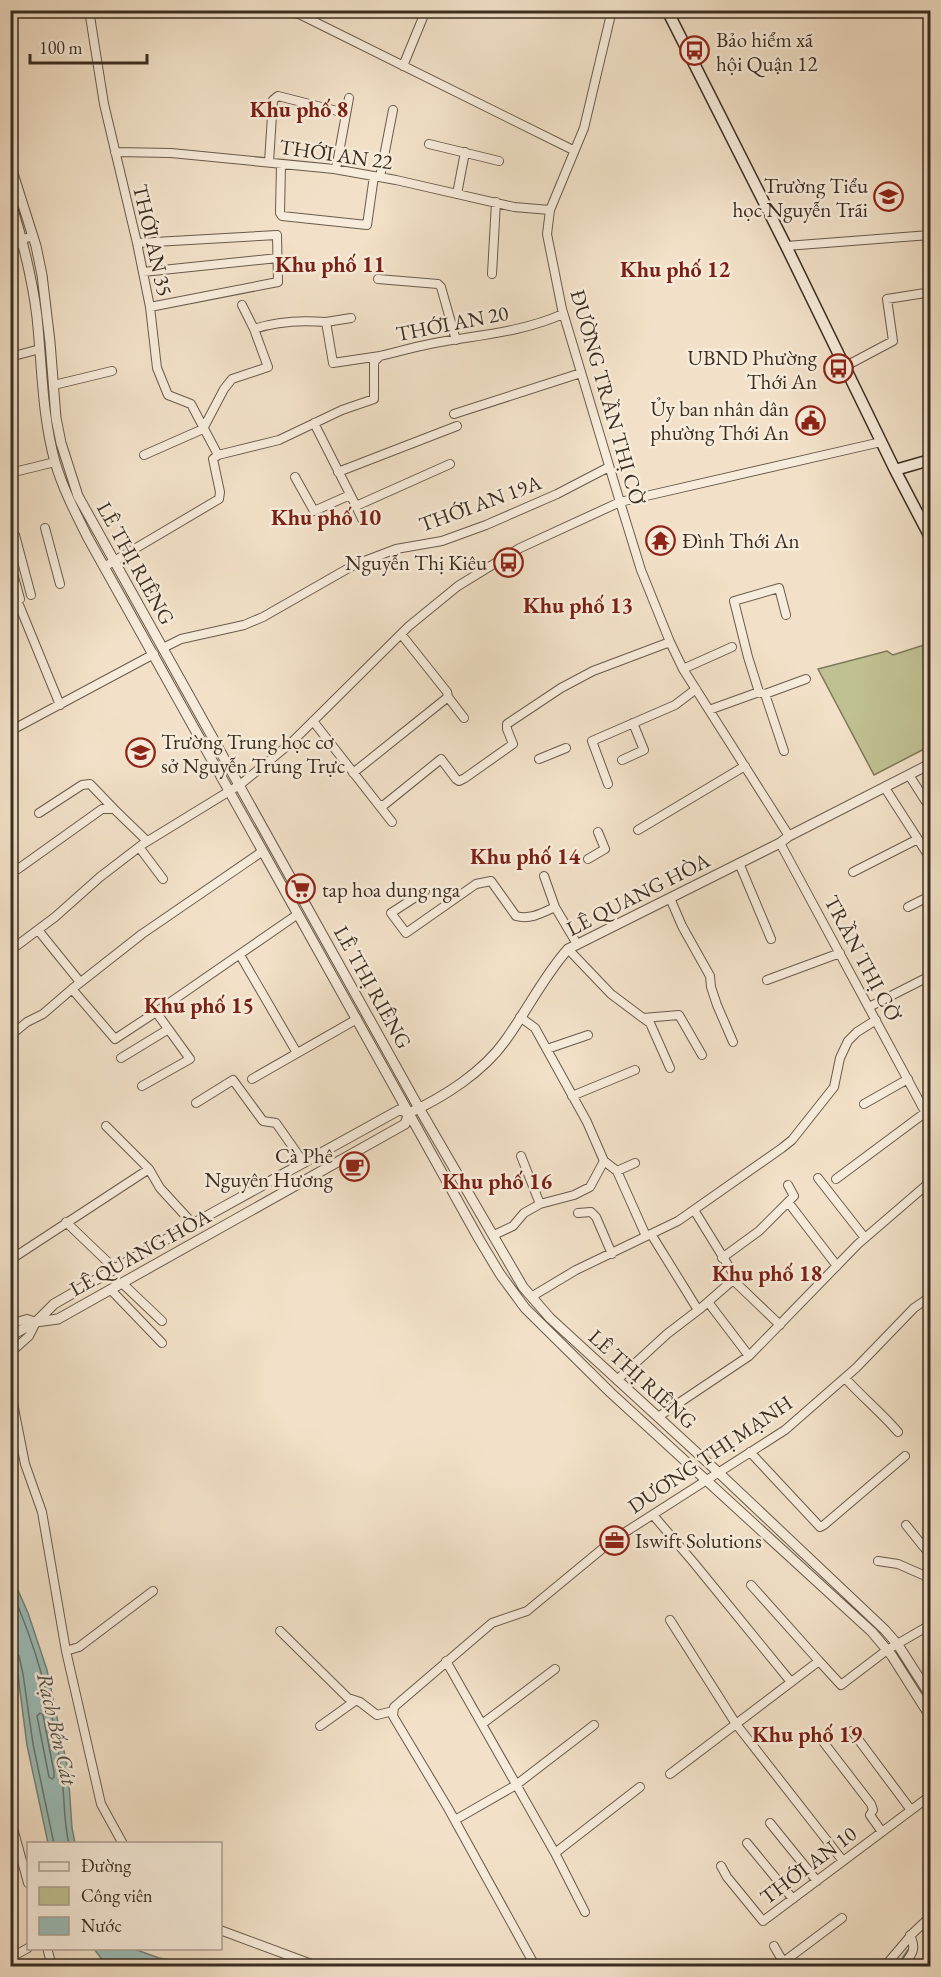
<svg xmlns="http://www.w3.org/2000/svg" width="941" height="1977" font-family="'EB Garamond',serif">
<rect width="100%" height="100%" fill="#f2e1c8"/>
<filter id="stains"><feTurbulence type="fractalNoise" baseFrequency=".00333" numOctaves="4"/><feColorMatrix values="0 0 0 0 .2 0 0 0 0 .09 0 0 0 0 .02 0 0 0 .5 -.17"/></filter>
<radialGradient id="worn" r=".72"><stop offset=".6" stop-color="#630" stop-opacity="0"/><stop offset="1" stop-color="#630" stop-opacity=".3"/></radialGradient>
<path fill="#c0c192" stroke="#7e785a" stroke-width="1.5" d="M930 643V746L874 775 818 669 887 651 893 655Z"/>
<path fill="#9bbdb8" stroke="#75847c" stroke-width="1.5" d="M10 1572 28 1613 47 1670 68 1770 72 1828 75 1843H48L27 1745 18 1676 11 1646Z
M94 1949H134L159 1958 203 1966H107Z"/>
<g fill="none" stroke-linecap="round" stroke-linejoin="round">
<path stroke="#6b766d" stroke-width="1.5" d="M10 1588C36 1645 53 1708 61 1770 65 1795 63 1819 69 1844
M10 1652H15L19 1656 23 1674 33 1744 54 1844
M40 1713 43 1715 54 1772V1777L52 1779 49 1777 37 1716Z"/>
<path stroke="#75847c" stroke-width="2" d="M897 1966 908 1950"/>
<defs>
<path id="minor" d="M89 10 104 104 137 243 150 307 157 368 168 395 191 404 218 455
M285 10 301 15 573 150
M612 10 584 128 550 210 547 234 562 309 620 502 641 570 670 642 683 669 789 836
M403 66 426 10
M429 144 499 161
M115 152 171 153 334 169 396 180 514 207 550 210
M269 162 273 100 278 96 337 111
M281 164 280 213 282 216 367 225 374 176
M336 169 349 98
M380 177 393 110
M457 194 465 152
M137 243 277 235 278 282 150 307
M786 246 930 235
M10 250 23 239 33 236
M143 272 278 258
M492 274 496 202
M378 279 438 284 441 287 456 340
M242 305 254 329
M326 322 351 318
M10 357 40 349
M844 367 893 341 887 299 925 293
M54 385 112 371
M454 414 581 373
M314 423 356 506 450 464
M144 455 203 429 224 389 232 379 268 367 254 329C277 321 301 320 326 322L333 363 380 356
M338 472 457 426
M10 473 55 462
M295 477 314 511 350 495
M356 506 363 521
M45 528 60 584
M15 535 31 595
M104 567 219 499 220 492 213 459 218 455 279 440 342 410 374 399V362L380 356C397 352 414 347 430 344 476 335 520 333 563 314
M14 577 20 599
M17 600 60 705
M401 634 447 692 448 697 464 718
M163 648 181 639 244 625 263 617 354 565 396 549 442 541 486 525 557 494 609 467
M683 669 732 647
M759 692 765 694 784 751
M765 694 806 679
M709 710 759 692 748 657 734 601 779 588 786 615
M313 721 392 822
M10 731 154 654
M539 759 566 748
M622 760 644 750 633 723
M353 773 448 697
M909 775 930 808
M608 784 592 741 675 705 696 689
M885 788 930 858
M380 805H384L441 759 456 779 459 781 465 778 513 744 507 729V724L561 688 593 671 670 642
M39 813 82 785 90 784 114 809
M638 830 745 766
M780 843 930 1121
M139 847 163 879
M588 859 605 849 598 832
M739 863 771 939
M18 869 102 809H114L147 841
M853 872 918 839
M544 876 555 907
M425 891 391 913 406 933 476 884 491 881 516 916C530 920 542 913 555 907L577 944
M670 898 682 926 710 976 711 987 717 1005 733 1042
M908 907 928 897
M38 930 80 982
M15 947 55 917 100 877 143 844 241 784 292 742 409 626 458 586 520 548 620 502 881 442
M568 949 611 994 643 1018 679 1015 702 1055
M240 955 297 1053
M767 980 840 953
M869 1007 930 976
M156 1012 115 1039 72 989 142 934 263 851
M520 1017 535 1028 587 1122 604 1161 617 1171 646 1236
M643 1018 650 1023 670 1068
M16 1031 27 1022 43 1014 72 989
M547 1049 588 1035
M121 1058 167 1030
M252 1079 357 1019
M142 1086 190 1059 156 1012 298 914
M572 1096 635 1070
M196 1103 233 1080 263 1121 276 1123 304 1163
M864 1104 908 1079
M106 1126 149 1169 160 1188 193 1224
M521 1156 540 1204
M617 1171 635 1163
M818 1178 865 1238
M836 1179 926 1112
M788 1202 837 1266
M694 1210 736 1278 733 1280
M578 1213 591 1212 596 1217 612 1254
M66 1222 115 1269
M651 1234 698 1310
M494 1235 513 1226 524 1213 540 1204 574 1195 590 1187 604 1161
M722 1258 759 1231 794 1196 788 1185
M10 1260 149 1169
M733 1280 780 1325
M122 1283 162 1321
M111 1290 162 1343
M533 1299 536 1294 576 1270 678 1221 782 1148 792 1140 834 1087 840 1058 848 1041 857 1032 876 1020
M708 1302 749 1356
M10 1324 27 1319 36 1322 29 1336 10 1353
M845 1378C862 1397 881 1412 898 1432
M617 1380 667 1334 701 1308 733 1280
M10 1388 25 1464 42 1512 66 1651 101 1804 123 1844
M658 1417 749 1356 858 1244 930 1182
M750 1452 820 1527 824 1525 905 1456
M653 1515 694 1563 791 1682
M906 1525 922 1545 930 1537
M922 1545 930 1554
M878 1561 898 1564 930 1578
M670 1620 736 1724 819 1661 751 1585
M280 1631 348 1698 360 1702 377 1715 393 1711
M66 1651 79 1647 153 1591
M446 1661 555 1853 585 1912
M819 1661 841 1685 887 1650 930 1625
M482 1724 555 1669
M320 1726 355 1701
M852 1731 911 1810
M821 1739 871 1804 873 1810 870 1815 882 1832
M670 1774 736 1724 843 1861
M10 1817 28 1883
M455 1820 516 1785 594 1725
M770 1823 817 1881
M747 1843 793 1899
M555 1853 640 1787
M721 1866 727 1877 763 1921 930 1796
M220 1930 317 1966
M774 1946 785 1965
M47 1948 52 1966
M10 1958 28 1948
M534 1964 448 1808 393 1716 394 1707 492 1623 527 1611 613 1540 785 1430 856 1368 914 1308 930 1297
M778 1966 842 1918
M885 1966 913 1933 930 1917
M903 1966C912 1954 917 1950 910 1935"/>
<path id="tertiary" d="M10 164 36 246 42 275 50 342 56 418 61 443 78 496 419 1108 523 1287 550 1318 719 1473 885 1630 898 1645 930 1695
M10 200C22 238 32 276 37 317 42 365 42 415 55 462 63 489 76 514 88 538L479 1239 500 1274 525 1308 611 1393 872 1632 892 1656 930 1716
M36 1322 58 1319 405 1124 409 1113
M10 1336 36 1322 54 1304 198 1221 399 1110 409 1113C444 1097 483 1072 505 1041 527 1011 543 977 568 949L780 843 789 836 930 764"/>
<path id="secondary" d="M667 10 786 246 895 470 930 537
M895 470 930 460"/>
</defs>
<use href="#minor" stroke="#695b4c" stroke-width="10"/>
<use href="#tertiary" stroke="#695b4c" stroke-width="11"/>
<use href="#secondary" stroke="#3b2e22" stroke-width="13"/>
<use href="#minor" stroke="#f7ecdb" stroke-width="8"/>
<use href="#tertiary" stroke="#f7ecdb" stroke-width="9"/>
<use href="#secondary" stroke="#f7ecdb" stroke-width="10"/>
</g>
<defs>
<symbol id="bus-ring" viewBox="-11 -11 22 22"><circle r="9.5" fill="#f7ecdb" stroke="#8f2418" stroke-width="1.5"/><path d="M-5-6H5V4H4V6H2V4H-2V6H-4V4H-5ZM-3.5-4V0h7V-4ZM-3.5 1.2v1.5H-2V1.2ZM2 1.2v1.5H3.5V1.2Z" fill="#8f2418"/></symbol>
<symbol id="school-ring" viewBox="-11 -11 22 22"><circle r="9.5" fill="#f7ecdb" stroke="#8f2418" stroke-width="1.5"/><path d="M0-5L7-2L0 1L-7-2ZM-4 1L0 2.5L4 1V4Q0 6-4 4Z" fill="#8f2418"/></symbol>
<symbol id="civic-ring" viewBox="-11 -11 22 22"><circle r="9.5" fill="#f7ecdb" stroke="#8f2418" stroke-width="1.5"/><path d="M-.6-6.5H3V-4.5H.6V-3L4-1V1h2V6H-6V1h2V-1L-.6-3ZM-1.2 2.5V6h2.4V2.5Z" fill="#8f2418"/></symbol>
<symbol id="temple-ring" viewBox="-11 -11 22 22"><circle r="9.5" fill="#f7ecdb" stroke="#8f2418" stroke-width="1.5"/><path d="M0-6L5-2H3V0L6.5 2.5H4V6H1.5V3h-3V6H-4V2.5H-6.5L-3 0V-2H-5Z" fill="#8f2418"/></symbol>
<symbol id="supermarket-ring" viewBox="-11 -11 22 22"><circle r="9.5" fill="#f7ecdb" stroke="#8f2418" stroke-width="1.5"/><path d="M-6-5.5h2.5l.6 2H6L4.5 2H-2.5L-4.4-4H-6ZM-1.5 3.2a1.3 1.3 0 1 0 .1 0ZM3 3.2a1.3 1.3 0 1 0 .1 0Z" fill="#8f2418"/></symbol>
<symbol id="cafe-ring" viewBox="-11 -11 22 22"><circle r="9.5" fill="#f7ecdb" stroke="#8f2418" stroke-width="1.5"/><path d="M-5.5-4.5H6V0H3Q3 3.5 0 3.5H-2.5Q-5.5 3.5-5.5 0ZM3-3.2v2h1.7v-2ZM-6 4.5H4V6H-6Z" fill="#8f2418"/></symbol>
<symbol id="office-ring" viewBox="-11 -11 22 22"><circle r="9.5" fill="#f7ecdb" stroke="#8f2418" stroke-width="1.5"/><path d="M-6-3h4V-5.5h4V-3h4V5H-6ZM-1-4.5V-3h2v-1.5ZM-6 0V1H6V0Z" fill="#8f2418"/></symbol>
</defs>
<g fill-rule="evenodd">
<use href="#bus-ring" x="678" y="34" width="33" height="33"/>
<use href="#school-ring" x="872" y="180" width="33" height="33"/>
<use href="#bus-ring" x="822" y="352" width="33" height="33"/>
<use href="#civic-ring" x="794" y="404" width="33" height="33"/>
<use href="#temple-ring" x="644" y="524" width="33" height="33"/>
<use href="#bus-ring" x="492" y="546" width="33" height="33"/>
<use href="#school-ring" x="124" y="736" width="33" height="33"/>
<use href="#supermarket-ring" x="284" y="872" width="33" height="33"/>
<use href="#cafe-ring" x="338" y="1150" width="33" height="33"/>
<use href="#office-ring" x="598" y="1524" width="33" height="33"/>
</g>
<g text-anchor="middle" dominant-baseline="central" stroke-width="5" stroke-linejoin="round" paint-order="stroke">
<g font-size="21" fill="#3b2e22" stroke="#f7ecdb" text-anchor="start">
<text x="716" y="39">Bảo hiểm xã<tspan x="716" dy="24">hội Quận 12</tspan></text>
<text x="868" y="185" text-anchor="end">Trường Tiểu<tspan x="868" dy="24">học Nguyễn Trãi</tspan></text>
<text x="817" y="357" text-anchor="end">UBND Phường<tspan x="817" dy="24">Thới An</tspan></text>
<text x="789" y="408" text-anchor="end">Ủy ban nhân dân<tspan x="789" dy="24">phường Thới An</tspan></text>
<text x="682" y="540">Đình Thới An</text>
<text x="487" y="562" text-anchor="end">Nguyễn Thị Kiêu</text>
<text x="161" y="741">Trường Trung học cơ<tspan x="161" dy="24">sở Nguyễn Trung Trực</tspan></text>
<text x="322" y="889">tap hoa dung nga</text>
<text x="333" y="1155" text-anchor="end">Cà Phê<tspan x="333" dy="24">Nguyên Hương</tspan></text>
<text x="635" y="1540">Iswift Solutions</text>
</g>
<g font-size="21" fill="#3b2e22" stroke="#f7ecdb">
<text transform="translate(336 154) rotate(8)">THỚI AN 22</text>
<text transform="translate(153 240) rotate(77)">THỚI AN 35</text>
<text transform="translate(452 323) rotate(-11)">THỚI AN 20</text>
<text transform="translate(608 397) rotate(74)">ĐƯỜNG TRẦN THỊ CỜ</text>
<text transform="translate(480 503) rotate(-20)">THỚI AN 19A</text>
<text transform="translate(136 563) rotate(61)">LÊ THỊ RIÊNG</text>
<text transform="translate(638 894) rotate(-27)">LÊ QUANG HÒA</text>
<text transform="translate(863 958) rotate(62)">TRẦN THỊ CỜ</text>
<text transform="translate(373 987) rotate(61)">LÊ THỊ RIÊNG</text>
<text transform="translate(140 1252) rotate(-29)">LÊ QUANG HÒA</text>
<text transform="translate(643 1379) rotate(42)">LÊ THỊ RIÊNG</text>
<text transform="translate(710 1454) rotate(-34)">DƯƠNG THỊ MẠNH</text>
<text transform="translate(808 1865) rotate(-37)">THỚI AN 10</text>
</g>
<g font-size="22" font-weight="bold" fill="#7a1f14" stroke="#f7ecdb">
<text x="299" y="109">Khu phố 8</text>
<text x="330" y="264">Khu phố 11</text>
<text x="675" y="269">Khu phố 12</text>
<text x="326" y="517">Khu phố 10</text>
<text x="578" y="605">Khu phố 13</text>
<text x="525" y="856">Khu phố 14</text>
<text x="199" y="1005">Khu phố 15</text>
<text x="497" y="1181">Khu phố 16</text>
<text x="767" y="1273">Khu phố 18</text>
<text x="807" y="1734">Khu phố 19</text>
</g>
<g font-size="22" font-style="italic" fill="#535248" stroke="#f7ecdb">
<text transform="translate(57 1729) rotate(77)">Rạch Bến Cát</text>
</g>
</g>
<rect width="941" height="1977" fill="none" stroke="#f2e1c8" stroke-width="36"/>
<rect x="12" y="12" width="917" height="1953" fill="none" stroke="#3b2e22" stroke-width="3"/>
<rect x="18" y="18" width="905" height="1941" fill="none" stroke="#3b2e22" stroke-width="1.5"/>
<rect x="27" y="1842" width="195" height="108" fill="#f7ecdb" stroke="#aca091" stroke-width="1.5"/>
<rect x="39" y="1862" width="30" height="9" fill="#f7ecdb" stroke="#aca091" stroke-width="1.5"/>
<text x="81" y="1872" font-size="18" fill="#3b2e22">Đường</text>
<rect x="39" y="1887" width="30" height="18" fill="#c0c192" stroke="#aca091" stroke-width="1.5"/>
<text x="81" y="1902" font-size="18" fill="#3b2e22">Công viên</text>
<rect x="39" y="1917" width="30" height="18" fill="#9bbdb8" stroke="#aca091" stroke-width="1.5"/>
<text x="81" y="1932" font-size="18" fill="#3b2e22">Nước</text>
<path d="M30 54v9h117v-9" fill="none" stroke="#3b2e22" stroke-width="3"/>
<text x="39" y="54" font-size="18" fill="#3b2e22" stroke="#f7ecdb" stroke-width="4.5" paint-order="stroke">100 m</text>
<rect width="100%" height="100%" filter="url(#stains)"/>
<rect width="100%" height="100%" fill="url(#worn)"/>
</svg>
